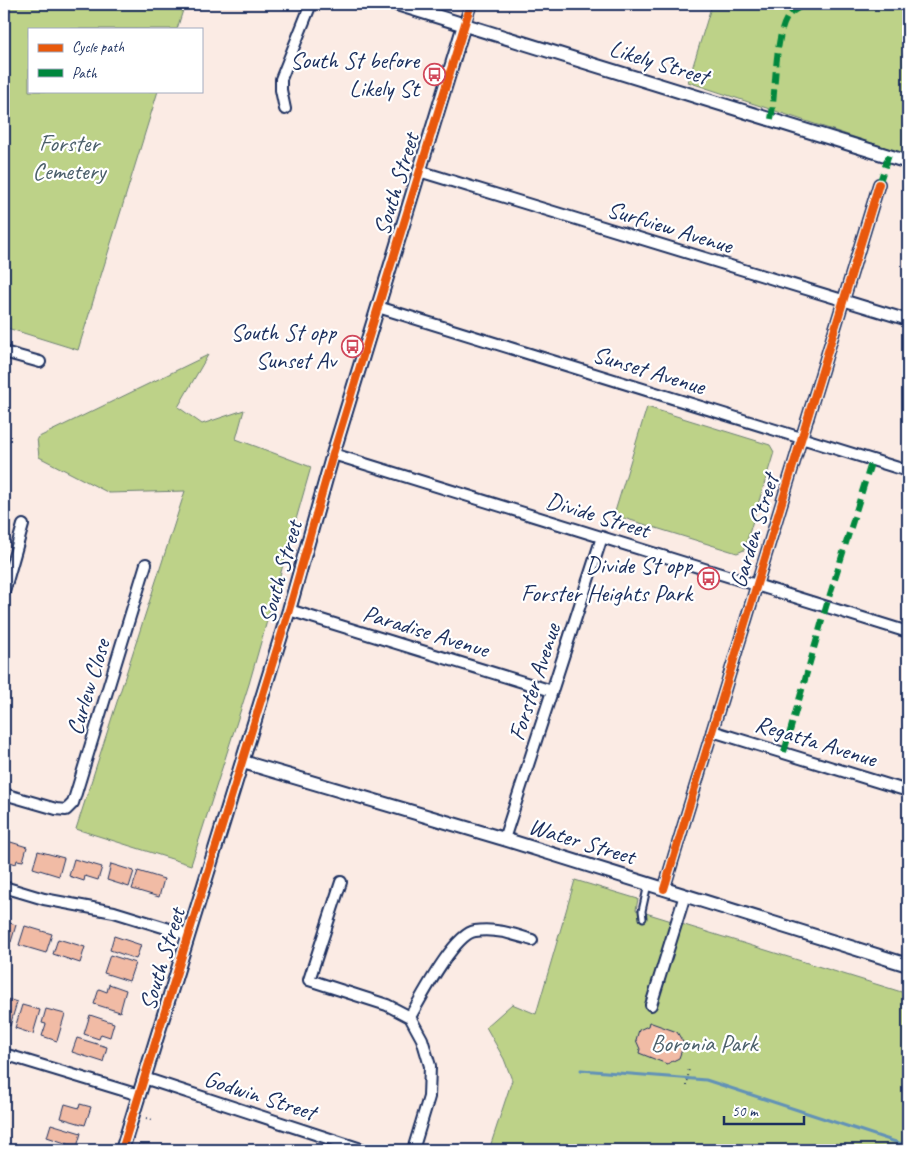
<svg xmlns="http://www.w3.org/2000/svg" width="912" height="1154" font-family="Caveat,sans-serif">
<rect width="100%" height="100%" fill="#fbebe4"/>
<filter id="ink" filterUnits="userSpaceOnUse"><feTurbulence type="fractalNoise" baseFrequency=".02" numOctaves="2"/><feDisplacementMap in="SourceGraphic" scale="10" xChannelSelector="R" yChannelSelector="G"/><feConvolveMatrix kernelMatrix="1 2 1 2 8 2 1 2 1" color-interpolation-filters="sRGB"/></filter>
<g filter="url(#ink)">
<path fill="#bdd288" stroke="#6c8073" d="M4 4H185L177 29H29V91H158L78 350 4 327Z
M712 4H908V155L688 82Z
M208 355 178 407 202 424 244 410 236 439 311 467 249 684 191 865 76 829 185 491 109 493 39 457 37 438Z
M647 407 770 445 774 452 744 550 737 553 614 515Z
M575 880 638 899 636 910 908 994V1150H489L512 1080 504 1059 486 1027 512 1004 536 1014Z"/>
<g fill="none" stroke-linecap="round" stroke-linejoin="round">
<path stroke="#6292b7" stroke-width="3" d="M581 1070 706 1080 908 1146"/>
</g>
<path fill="#f1bba5" stroke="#1b2f5e" d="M4 840 27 847 23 861 17 860 16 864 4 860Z
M38 851 64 858 59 876 33 868Z
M74 859 102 867 98 880 85 876 84 881 69 876Z
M111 864 134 871 129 887 107 880Z
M138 871 164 879 159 897 132 889Z
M4 921 16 925 11 942 4 940Z
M25 926 52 934 46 953 19 945Z
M114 936 141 945 136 959 110 950Z
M58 939 85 947 80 963 53 954Z
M110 955 135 963 129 981 104 973Z
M109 984 126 990 120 1012 94 1004 99 989 107 992Z
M4 998 17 1002 10 1026 4 1024Z
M22 1005 40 1010 33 1034 15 1028Z
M46 1009 65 1014 57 1041 42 1036 46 1024 42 1023Z
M90 1015 114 1023 110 1037 101 1034 99 1039 84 1034Z
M649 1022 677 1032 684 1044 679 1058 667 1064 639 1053 640 1049 636 1040 639 1030 648 1026Z
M77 1038 107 1047 103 1062 72 1052Z
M65 1104 79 1108 80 1104 91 1107 85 1125 61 1118Z
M51 1124 81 1133 77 1147 47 1137Z"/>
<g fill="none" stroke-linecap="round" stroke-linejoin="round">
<defs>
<path id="service" d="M643 918 642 911 648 884"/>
<path id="minor" d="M464 25 471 4
M285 109 281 90V79L311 4
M419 171 908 320
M378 307 908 471
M4 352 40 362
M333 454 908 632
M4 592 23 525
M289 610 552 691
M712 731 908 791
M4 794 56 809 66 810 73 803 146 564
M504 839 602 537
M341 882 309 980 387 1005 410 1017 422 1039 430 1066 429 1097 413 1150
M4 887 44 899 114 912 189 935
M664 889 879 184
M651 1005 685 895
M410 1017C421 998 454 934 475 931 495 928 513 934 532 940
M4 1054 139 1095
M144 1078 364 1150"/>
<path id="tertiary" d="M397 4 908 162
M243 762 504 839 908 965
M122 1150 289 610 333 454 464 25"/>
</defs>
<use href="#service" stroke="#1b2f5e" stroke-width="9"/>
<use href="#minor" stroke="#1b2f5e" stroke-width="14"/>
<use href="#tertiary" stroke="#1b2f5e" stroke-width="16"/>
<path stroke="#1b2f5e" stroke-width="2" stroke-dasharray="1 4" stroke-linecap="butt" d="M687 1086 689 1067
M146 1118 153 1120
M138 1145 150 1148"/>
<use href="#service" stroke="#fff" stroke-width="5"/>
<use href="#minor" stroke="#fff" stroke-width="10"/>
<use href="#tertiary" stroke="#fff" stroke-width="12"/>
<path stroke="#00873e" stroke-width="6" stroke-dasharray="12 6" stroke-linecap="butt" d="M771 119C776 95 774 30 790 14 794 10 801 7 806 4
M879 184 889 155
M784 752 826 607 872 460"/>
<defs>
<path id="cycleway" d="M664 889 879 184
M122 1150 289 610 333 454 471 4"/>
</defs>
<use href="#cycleway" stroke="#fff" stroke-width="11"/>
<use href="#cycleway" stroke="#e8590c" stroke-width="8"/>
</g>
</g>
<defs>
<symbol id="bus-ring" viewBox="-11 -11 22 22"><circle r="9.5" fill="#fff" stroke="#d1495b" stroke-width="1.5"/><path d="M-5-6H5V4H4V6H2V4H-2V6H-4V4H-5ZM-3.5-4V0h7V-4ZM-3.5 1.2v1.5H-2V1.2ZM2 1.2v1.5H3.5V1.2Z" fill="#d1495b"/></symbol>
</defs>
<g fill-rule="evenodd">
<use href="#bus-ring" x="422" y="62" width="25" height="25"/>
<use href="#bus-ring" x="340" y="334" width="25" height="25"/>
<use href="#bus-ring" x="696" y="566" width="25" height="25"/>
</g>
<g text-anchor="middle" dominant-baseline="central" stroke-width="4.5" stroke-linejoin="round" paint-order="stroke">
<g font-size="24" fill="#1b2f5e" stroke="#fff" text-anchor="end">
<text x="419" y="60">South St before<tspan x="419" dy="28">Likely St</tspan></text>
<text x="336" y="332">South St opp<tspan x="336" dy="28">Sunset Av</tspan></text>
<text x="692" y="565">Divide St opp<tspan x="692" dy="28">Forster Heights Park</tspan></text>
</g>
<g font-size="24" fill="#1b2f5e" stroke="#fff">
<text transform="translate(659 62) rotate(17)">Likely Street</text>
<text transform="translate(396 184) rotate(-73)">South Street</text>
<text transform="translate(670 227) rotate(17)">Surfview Avenue</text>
<text transform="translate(649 370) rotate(17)">Sunset Avenue</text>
<text transform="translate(598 515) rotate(17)">Divide Street</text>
<text transform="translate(754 531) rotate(-73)">Garden Street</text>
<text transform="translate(280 572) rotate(-74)">South Street</text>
<text transform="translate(426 631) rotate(17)">Paradise Avenue</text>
<text transform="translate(534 682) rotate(-72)">Forster Avenue</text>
<text transform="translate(88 687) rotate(-73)">Curlew Close</text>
<text transform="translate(816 741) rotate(17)">Regatta Avenue</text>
<text transform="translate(582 841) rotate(17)">Water Street</text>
<text transform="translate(162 959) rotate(-73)">South Street</text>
<text transform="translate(260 1095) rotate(18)">Godwin Street</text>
</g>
<g font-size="24" fill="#4c606b" stroke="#fff">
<text x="69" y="143">Forster<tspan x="69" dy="28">Cemetery</tspan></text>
<text x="704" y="1043">Boronia Park</text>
</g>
</g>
<rect width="912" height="1154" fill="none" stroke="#fff" stroke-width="20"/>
<rect x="10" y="10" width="892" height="1134" fill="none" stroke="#1b2f5e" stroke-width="2" filter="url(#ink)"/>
<rect x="28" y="28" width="175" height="65" fill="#ffffff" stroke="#a4acbf"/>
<rect x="38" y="44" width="25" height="8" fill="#e8590c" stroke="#a4acbf"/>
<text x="72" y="52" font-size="15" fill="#1b2f5e">Cycle path</text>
<rect x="38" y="69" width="25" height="8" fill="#00873e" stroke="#a4acbf"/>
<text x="72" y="78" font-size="15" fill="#1b2f5e">Path</text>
<path d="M724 1116v8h80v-8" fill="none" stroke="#1b2f5e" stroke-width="2.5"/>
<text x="732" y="1116" font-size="15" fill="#1b2f5e" stroke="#ffffff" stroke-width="4" paint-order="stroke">50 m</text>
</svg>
